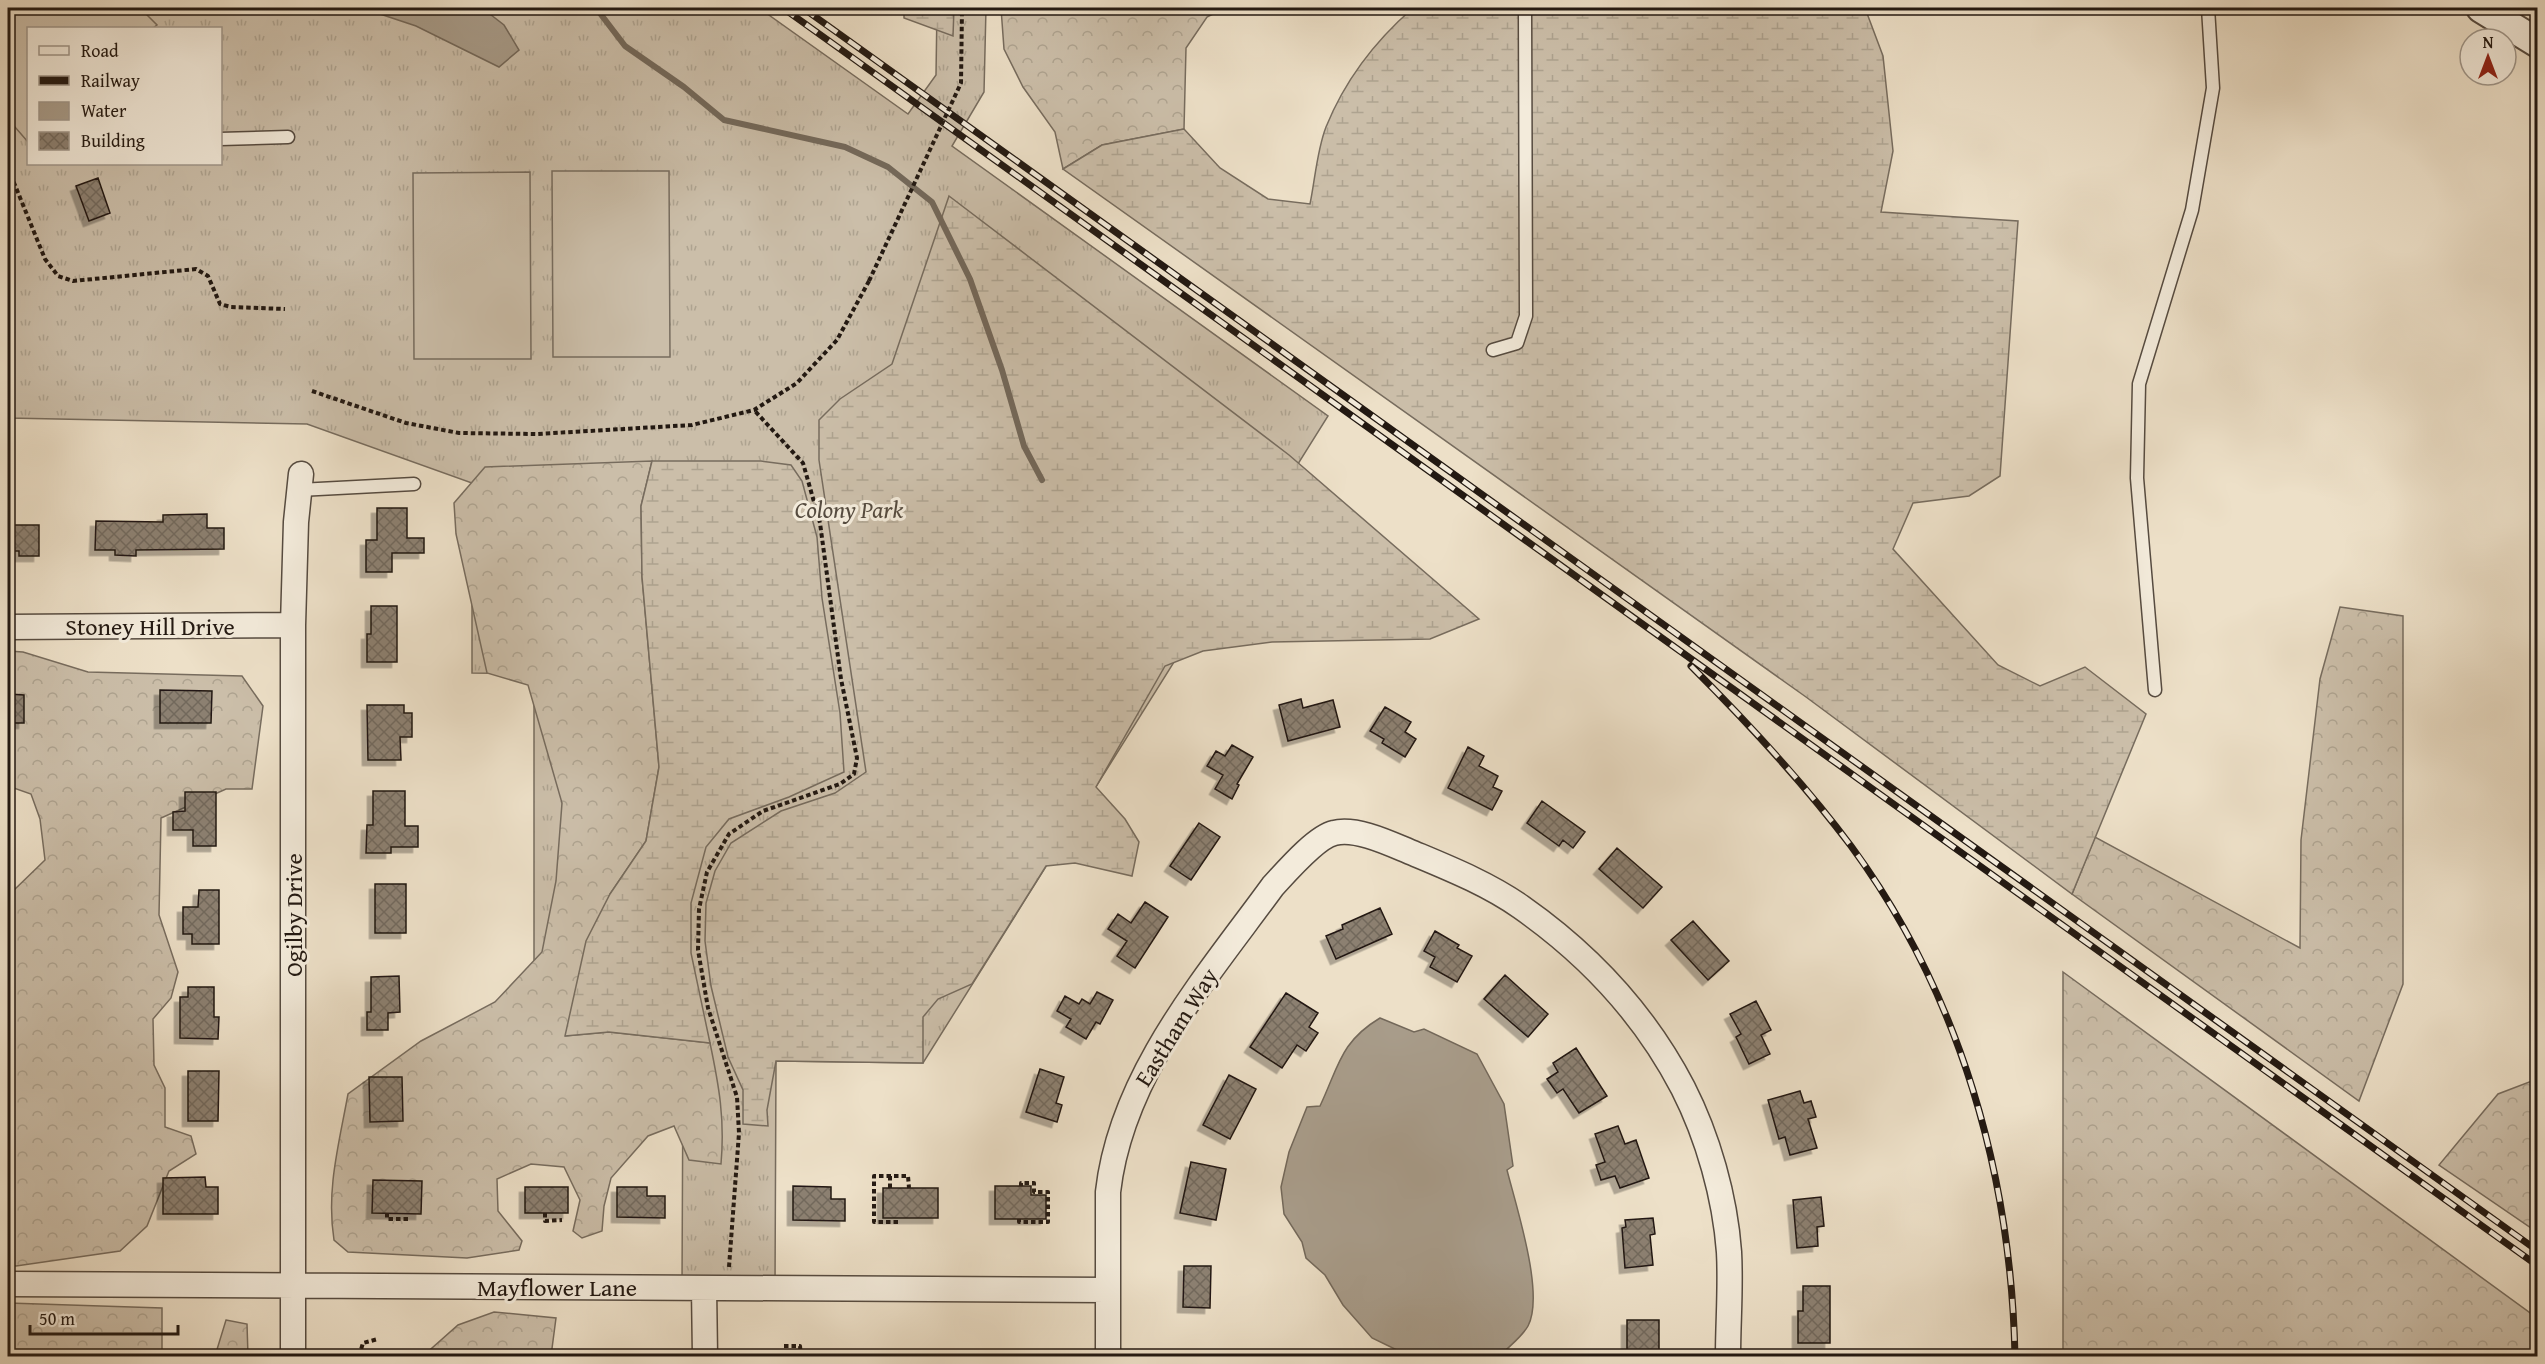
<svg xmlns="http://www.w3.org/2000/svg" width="2545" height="1364" font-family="'Gentium Book Plus',serif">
<defs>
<pattern id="grass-tufts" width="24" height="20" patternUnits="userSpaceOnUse" patternTransform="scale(1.5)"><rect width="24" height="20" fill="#cbbea9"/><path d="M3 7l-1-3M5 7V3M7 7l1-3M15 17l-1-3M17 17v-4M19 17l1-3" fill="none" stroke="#aea390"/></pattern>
<pattern id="forest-crowns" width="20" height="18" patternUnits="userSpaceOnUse" patternTransform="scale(1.5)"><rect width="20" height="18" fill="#cbbea9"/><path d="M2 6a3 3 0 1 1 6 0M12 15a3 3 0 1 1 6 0" fill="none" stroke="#aea390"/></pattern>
<pattern id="wetland-marsh" width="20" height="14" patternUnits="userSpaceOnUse" patternTransform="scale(1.5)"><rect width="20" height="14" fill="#cbbea9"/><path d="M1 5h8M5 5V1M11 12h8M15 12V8" fill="none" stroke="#aea390"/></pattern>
<pattern id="building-cross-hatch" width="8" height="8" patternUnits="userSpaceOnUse" patternTransform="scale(1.5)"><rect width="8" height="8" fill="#8c8071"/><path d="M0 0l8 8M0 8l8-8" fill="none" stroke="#72685b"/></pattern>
<filter id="shadow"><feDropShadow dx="-5.5" dy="5.5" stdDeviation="0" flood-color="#0004"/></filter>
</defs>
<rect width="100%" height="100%" fill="#ede0c8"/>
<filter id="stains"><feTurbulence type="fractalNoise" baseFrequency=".00333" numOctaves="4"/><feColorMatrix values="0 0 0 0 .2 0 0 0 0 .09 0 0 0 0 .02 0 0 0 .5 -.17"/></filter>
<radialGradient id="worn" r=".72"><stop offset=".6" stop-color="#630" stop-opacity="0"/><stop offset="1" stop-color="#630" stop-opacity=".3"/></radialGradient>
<path fill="url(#grass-tufts)" stroke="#776c5e" stroke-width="1.5" fill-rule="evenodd" d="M8 8H759L908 114 936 75 937 8H986L984 92 952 146 1328 416 923 1063 776 1061 775 1289 682 1288 683 1061 534 1059V674L472 673V483L307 424 8 418ZM28 28H220V164H28Z"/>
<path fill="url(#forest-crowns)" stroke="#776c5e" stroke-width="1.5" d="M1001 8H1225L1207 17 1186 48 1184 129 1102 145 1063 169 1055 132 1023 87 1004 49Z
M652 461 641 506 642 577 659 767 646 841 610 894 566 1036 609 1032 710 1043C719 1086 725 1119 721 1164L689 1160 674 1126 648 1136 611 1178 604 1206 602 1231 582 1238 573 1231 580 1200 564 1167 531 1164 497 1179 498 1211 522 1241 519 1250 467 1258 348 1252 334 1240C326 1190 339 1144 348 1094L421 1041 495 1002 542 952 556 881 562 803 528 685 487 673 456 534 454 503 485 467Z
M2340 607 2403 616V984L2359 1101 2072 894 2095 837 2300 948 2301 840 2320 679Z
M8 651 23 652 88 672 242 676 263 706 252 789H226L161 818 159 915 178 972 171 998 153 1019 154 1065 165 1088V1127L191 1136 196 1154 169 1171 147 1226 120 1251 16 1266 8 1264V887L13 891 45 860 40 819 31 794 8 786Z
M2063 972 2537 1318V1356H2063Z
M2537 1079V1232L2439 1165 2498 1094Z
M8 1303 162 1308V1356H8Z
M494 1312 556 1318 551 1356H423L458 1325Z
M226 1320 247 1324 248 1356H215Z"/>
<path fill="url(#wetland-marsh)" stroke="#776c5e" stroke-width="1.5" d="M904 8H954L953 36 904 18Z
M1413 8H1865L1883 56 1893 151 1881 212 2018 221 2000 476 1969 496 1913 503 1893 549 1998 665 2040 686 2085 667 2146 714 2072 894 1806 697 1063 169 1102 145 1184 129 1220 168 1268 199 1310 204C1315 180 1317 150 1326 127 1345 80 1375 41 1413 8Z
M949 196 1289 455 1479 619 1430 639 1272 642 1203 651 1165 666 1096 787 1125 819 1139 842 1132 876 1075 863 1046 866 972 984 938 999 923 1017V1063L776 1061 767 1110 768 1126 743 1124V1090L728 1057 711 986 705 941 706 903 715 871 731 843 781 811 835 793 866 772 819 460V420L840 399 892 364Z
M652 461H761L791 465 802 481 817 537 822 598 840 713 844 772 789 797 729 819 706 847 691 903V953L710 1043 609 1032 565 1036 586 941 610 894 646 841 659 767 642 577 641 506Z"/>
<path fill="#cbbea9" stroke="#776c5e" stroke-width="1.5" d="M8 8H140L157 25 153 28H28V142L8 119Z
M552 171H669L670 357H553Z
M530 172 531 359H414L413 173Z"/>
<path fill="#a89c8a" stroke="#73685a" stroke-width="1.5" d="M362 8H482L504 25 519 50 499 67 416 26Z
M1380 1018 1414 1032 1424 1029 1477 1054 1504 1104 1513 1166 1507 1170C1516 1206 1545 1294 1528 1326 1522 1337 1508 1347 1500 1356H1429L1401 1352 1372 1338 1343 1305 1325 1275 1306 1258 1302 1242 1284 1214 1281 1187 1289 1152 1307 1107 1320 1106C1339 1066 1340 1042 1380 1018Z"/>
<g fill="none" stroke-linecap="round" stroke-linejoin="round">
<path stroke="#73685a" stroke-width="6" d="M596 8 625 46 684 87 724 120 845 147 888 167 932 202 970 279 1002 370 1024 446 1042 480"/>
</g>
<path fill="url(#building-cross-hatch)" stroke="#231912" stroke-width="1.5" filter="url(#shadow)" d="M98 178 110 213 89 221 76 186Z
M377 508H407V538H424V553H392V572H366V540H377Z
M207 514V528H224V549L136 550V556L115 555V550H95L96 521 163 522V515Z
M8 525H39V556H19V551H8Z
M371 606H397V662H367V634H371Z
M160 690 212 691 211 723H160Z
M8 694 24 695V723H8Z
M1301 699 1303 708 1333 700 1340 727 1288 741 1279 705Z
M367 705H404V713H412V737H400L401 760H368Z
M1385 707 1411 722 1405 732 1416 739 1405 757 1382 743 1384 739 1370 731Z
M1232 745 1253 757 1237 784 1239 785 1232 799 1215 789 1223 775 1207 766 1216 751 1225 756Z
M1468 747 1484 756 1479 766 1498 776 1493 787 1502 791 1492 810 1448 788Z
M373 791H405V826H418V847H391V853H366L367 825H373Z
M185 792H216V846H193V830H173V812L185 811Z
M1542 801 1585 832 1573 848 1563 840 1559 846 1527 823Z
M1199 823 1220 837 1191 880 1170 866Z
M1617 848 1662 887 1643 908 1599 869Z
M375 884H406V933H375Z
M199 890H219V944H192V934H183V907H198Z
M1145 902 1168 917 1135 968 1117 956 1127 941 1108 929 1118 914 1131 923Z
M1380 908 1392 934 1336 959 1326 936 1343 929 1342 925Z
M1693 921 1729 961 1708 980 1671 940Z
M1435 931 1459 945 1457 948 1472 956 1457 982 1430 967 1435 957 1424 951Z
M1505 975 1548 1014 1528 1037 1484 999Z
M399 976 400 1012 388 1013V1030H367V1012H371V977Z
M188 987H214V1017H219L218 1039 180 1038V997H188Z
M1097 992 1113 1000 1100 1024 1096 1022 1086 1039 1066 1027 1071 1019 1057 1011 1065 996 1079 1004 1082 999 1090 1004Z
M1286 993 1318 1013 1309 1027 1318 1033 1306 1051 1297 1045 1282 1068 1250 1047Z
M1756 1001 1771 1030 1761 1035 1770 1054 1749 1064 1736 1037 1741 1034 1730 1014Z
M1576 1048 1607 1096 1579 1113 1563 1089 1557 1093 1547 1079 1558 1072 1553 1063Z
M1040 1069 1064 1077 1056 1103 1062 1105 1057 1122 1026 1112Z
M188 1071H219L218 1121H188Z
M1229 1075 1256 1089 1230 1139 1203 1125Z
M369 1077H402L403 1121 370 1122Z
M1800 1091 1804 1103 1811 1101 1816 1117 1808 1119 1817 1148 1790 1155 1785 1137 1779 1139 1768 1100Z
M1618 1126 1625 1144 1636 1140 1649 1178 1620 1188 1615 1176 1601 1180 1596 1165 1605 1162 1595 1134Z
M1191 1162 1226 1169 1216 1220 1180 1213Z
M205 1177 206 1187H218V1214H163V1178Z
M373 1180 422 1181 421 1214 372 1213Z
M793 1186 831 1187V1199H845V1221L793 1220Z
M995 1186H1031V1195H1046V1219H995Z
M525 1187H568V1213H525Z
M617 1187H647V1196H665V1218L617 1217Z
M883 1188H938V1218H883Z
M1821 1197 1824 1226 1817 1227 1818 1246 1797 1248 1793 1200Z
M1653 1218 1655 1234 1650 1235 1653 1265 1625 1268 1622 1228 1626 1227 1625 1220Z
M1184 1266H1211L1210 1308 1183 1307Z
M1803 1286H1830V1343H1798V1311H1803Z
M1627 1320H1659V1355H1627Z"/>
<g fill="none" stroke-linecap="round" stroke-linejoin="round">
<defs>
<path id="service" d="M220 139 288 137
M1493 350 1517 343 1526 316 1525 8
M299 490 414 484
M2155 690 2137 478 2139 384 2192 210 2213 88 2208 8"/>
<path id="minor" d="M8 627 293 625
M8 1284 1107 1290
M704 1288 705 1356
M293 1356V625L296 522 301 474
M1108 1356V1192C1121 1075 1206 978 1273 886 1286 872 1316 837 1334 833 1355 827 1389 843 1408 851 1446 867 1487 883 1521 907 1588 954 1645 1015 1683 1088 1708 1137 1725 1197 1729 1252 1731 1287 1728 1322 1728 1356"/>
<path id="tertiary" d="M2481 8 2538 43"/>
</defs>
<use href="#service" stroke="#564b40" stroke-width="15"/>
<use href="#minor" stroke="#564b40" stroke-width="27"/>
<use href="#tertiary" stroke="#564b40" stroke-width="32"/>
<path stroke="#231912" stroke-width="4" stroke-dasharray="4.5 3" stroke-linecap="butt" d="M8 168 45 259 58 276 73 281 196 269 208 276 220 304 231 307 285 309
M312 391 406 423 459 433 537 434 692 425 754 410 797 383 837 340 869 281
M890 1176V1188
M387 1213V1219H411
M545 1213V1221L562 1220
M1019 1219V1222H1048V1192H1034V1183H1021V1186
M898 1222H874V1176H908L909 1188
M729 1267 739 1133 737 1097 708 1008 698 950 699 909 707 872 729 834 763 811 840 784 854 774 857 758 841 679 820 523 803 463 754 410
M784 1346H800L801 1356
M598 1355V1352L627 1351V1356
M359 1356 363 1343 378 1339
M767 1356V1351H784"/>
<use href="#service" stroke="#f3ebdb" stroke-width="12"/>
<use href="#minor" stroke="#f3ebdb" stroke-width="24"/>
<use href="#tertiary" stroke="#f3ebdb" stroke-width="28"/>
<defs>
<path id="rail" d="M783 8 2538 1266
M803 8 2538 1251
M1691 666C1747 722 1803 782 1851 846 1960 994 2011 1174 2015 1356"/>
</defs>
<use href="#rail" stroke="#231912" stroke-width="7"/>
<use href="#rail" stroke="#f3ebdb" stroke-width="4.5" stroke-dasharray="14" stroke-linecap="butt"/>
<path stroke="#231912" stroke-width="4" stroke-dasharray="4.5 3" stroke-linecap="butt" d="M869 281 961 83 962 8"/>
</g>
<g text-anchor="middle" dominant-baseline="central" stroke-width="6" stroke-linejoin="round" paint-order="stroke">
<g font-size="24" font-style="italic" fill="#554b3f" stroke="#f3ebdb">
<text x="849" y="509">Colony Park</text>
</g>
<g font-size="24" fill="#231912" stroke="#f3ebdb">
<text x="150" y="626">Stoney Hill Drive</text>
<text transform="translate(293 915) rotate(-90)">Ogilby Drive</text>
<text transform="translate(1176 1027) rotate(-58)">Eastham Way</text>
<text x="557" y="1287">Mayflower Lane</text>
</g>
</g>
<rect width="2545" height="1364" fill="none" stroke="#ede0c8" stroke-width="30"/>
<rect x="9" y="9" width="2527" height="1346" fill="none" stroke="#231912" stroke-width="3"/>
<rect x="15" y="15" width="2515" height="1334" fill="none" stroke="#231912" stroke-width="1.5"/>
<rect x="27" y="27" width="195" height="138" fill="#f3ebdb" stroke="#a0978b" stroke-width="1.5"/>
<rect x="39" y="46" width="30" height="9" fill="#f3ebdb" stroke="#a0978b" stroke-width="1.5"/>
<text x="81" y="57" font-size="18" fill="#231912">Road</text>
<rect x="39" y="76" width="30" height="9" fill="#231912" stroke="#a0978b" stroke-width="1.5"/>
<text x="81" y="87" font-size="18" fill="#231912">Railway</text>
<rect x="39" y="102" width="30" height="18" fill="#a89c8a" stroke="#a0978b" stroke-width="1.5"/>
<text x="81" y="117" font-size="18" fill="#231912">Water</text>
<rect x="39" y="132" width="30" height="18" fill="url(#building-cross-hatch)" stroke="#a0978b" stroke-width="1.5"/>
<text x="81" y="147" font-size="18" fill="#231912">Building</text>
<g transform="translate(2488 57)"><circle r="28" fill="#f3ebdb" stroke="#a0978b" stroke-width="1.5"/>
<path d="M0-4.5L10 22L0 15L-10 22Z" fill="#8f2418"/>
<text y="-9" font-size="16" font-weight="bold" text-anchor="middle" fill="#231912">N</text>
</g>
<path d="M30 1325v9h148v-9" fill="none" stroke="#231912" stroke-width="3"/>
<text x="39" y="1325" font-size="18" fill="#231912" stroke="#f3ebdb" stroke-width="4.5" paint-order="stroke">50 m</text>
<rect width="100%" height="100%" filter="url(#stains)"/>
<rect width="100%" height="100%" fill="url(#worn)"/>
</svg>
